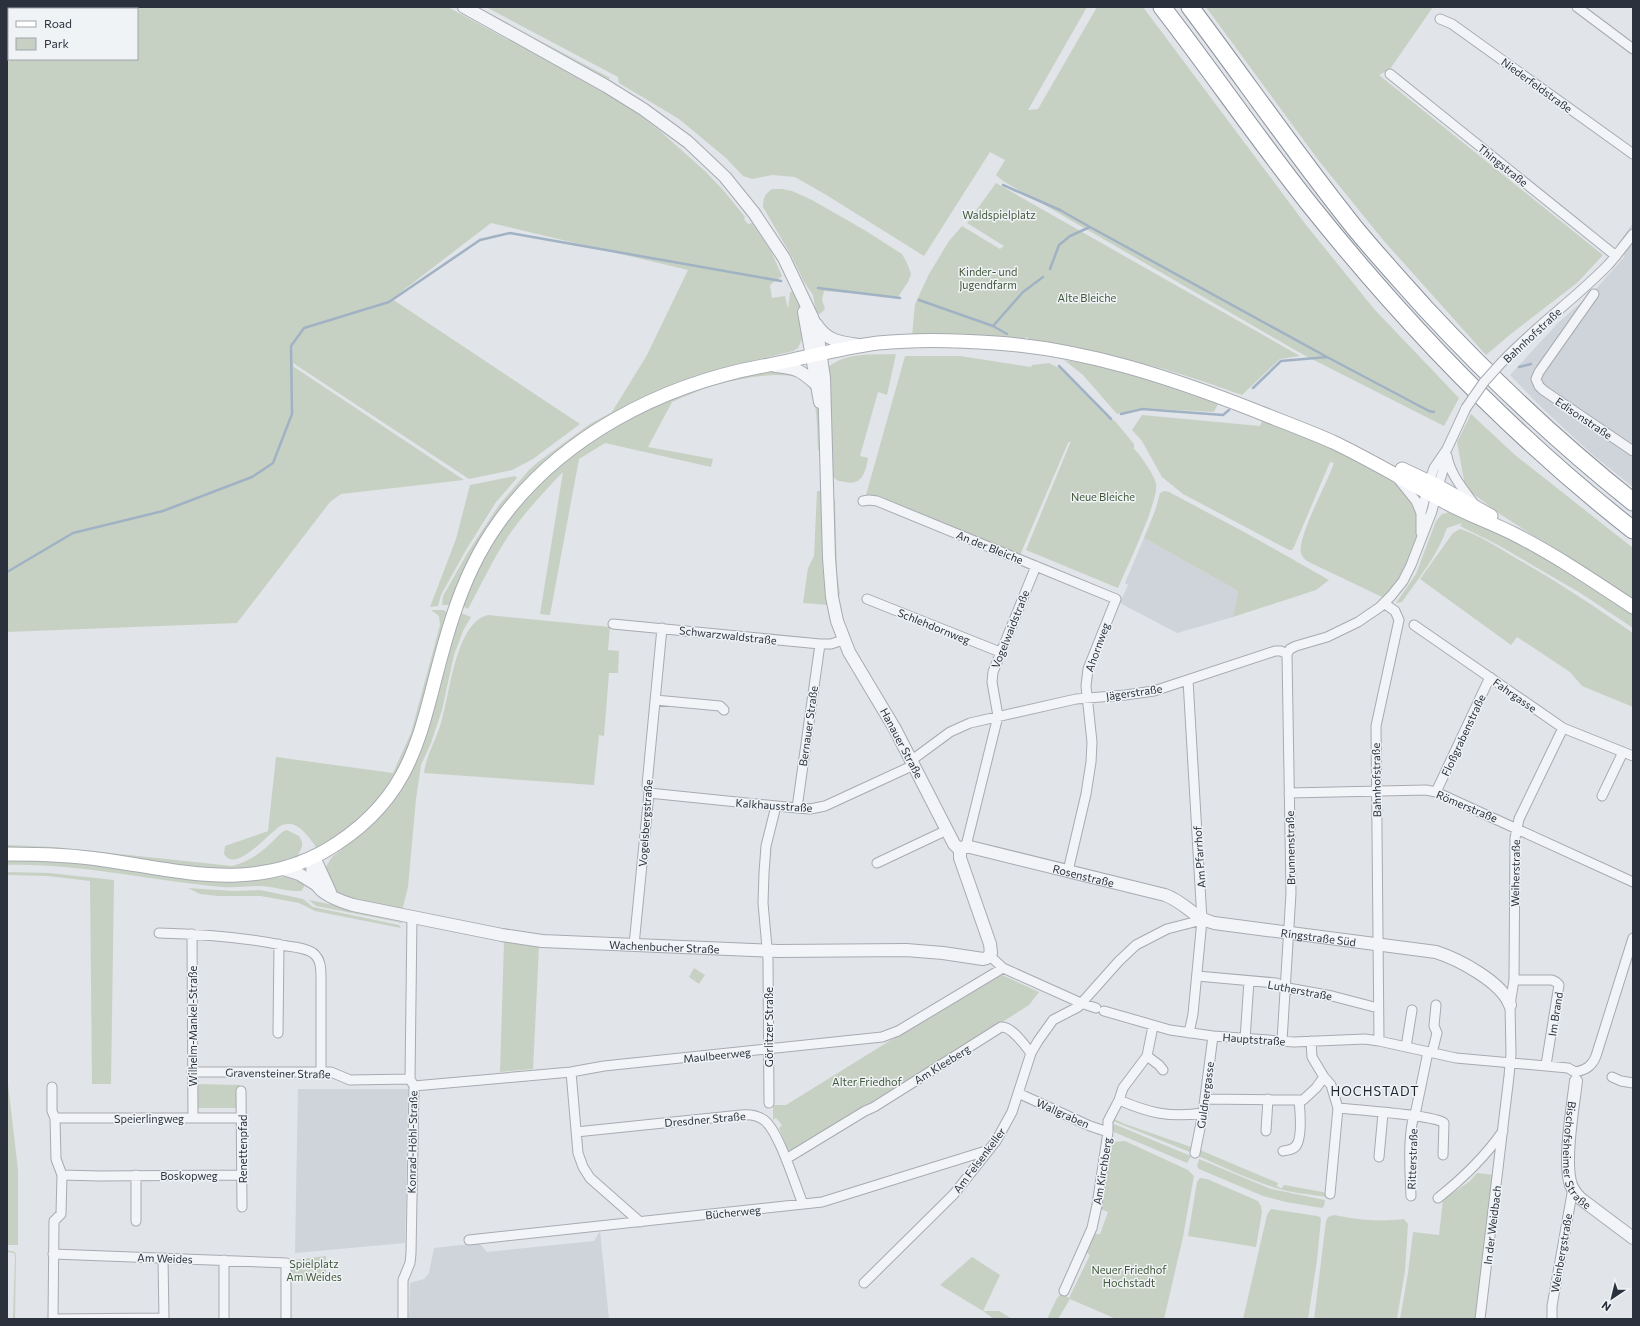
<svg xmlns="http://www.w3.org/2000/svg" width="1640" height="1326" font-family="Commissioner,sans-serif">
<rect width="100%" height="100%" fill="#e1e4e8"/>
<path fill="#cfd3da" d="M1633 223V487L1594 456 1541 407 1510 375 1558 323 1595 290 1625 256 1615 248Z
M1144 538 1238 591 1233 617 1177 633 1120 603 1128 585 1125 583Z
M298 1089H408L405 1243 295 1253Z
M600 1231 609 1319H409L410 1283 424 1279 429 1273 434 1248 479 1243 487 1252 594 1241Z"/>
<path fill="#c7d1c3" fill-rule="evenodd" d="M7 7H448L605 93 634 111 660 131 706 172 724 191 745 217 744 219 748 224 752 223 771 251 782 276 770 285 772 298 785 296 788 309 790 293 794 289 801 311 803 337 798 348 793 351 736 365 669 390 536 476 453 605H442L443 596 468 552 499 505 529 470 538 462 590 424 612 412 647 355 688 270 491 223 392 299 580 424 533 459 512 470 469 479 293 363 294 367 464 480 341 494 330 502 237 623 7 632ZM9 9H137V59H9Z
M471 7H477L610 78 607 83Z
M486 7H1087L1028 110 1038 109 1097 7H1143L1306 225 1375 310 1459 398 1444 426 1302 354 1003 181 996 175 1005 160 990 152 924 256 828 196 795 177 772 175 752 179 743 176 726 158 679 119 619 83 618 77Z
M1206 7H1433L1390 69 1379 75 1603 255 1577 283 1512 333 1486 355 1384 241 1319 161Z
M996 183 1300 356 1280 359 1242 395C1200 380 1159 366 1115 357 1086 351 1052 352 1026 337L1022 342 912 336 915 304 929 274 949 241 962 226 1000 249 1004 246 967 223Z
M772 189H782L792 191 812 200 866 231 902 254 907 263 911 274 908 282 898 297 824 291 822 300 825 309 820 314 816 312 813 295 804 282 792 257 763 207C763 198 765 194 772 189Z
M896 354 887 395 878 392 860 456 868 458C866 471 862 486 846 482 839 481 836 481 832 475L828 367C847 352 872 355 896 354Z
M905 356H960L1031 367 1032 365 1049 363 1059 368 1106 416 1115 421 1134 444V449L1138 453C1143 460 1155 476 1156 484 1159 501 1126 569 1118 588L1026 550 1071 441 1068 443 1020 555 920 513 866 495Z
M1064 360C1117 367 1168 387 1218 404L1214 412 1140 408 1117 414 1083 375Z
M786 370C824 375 821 421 823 450H818C817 431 818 403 809 386 797 364 729 381 709 387 697 391 684 397 672 402L648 447 713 459 711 467 605 443 579 459 550 615 540 614 563 472C543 493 523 514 507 538 492 561 481 585 468 609L461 605C471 581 482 556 497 534 561 441 674 377 786 370Z
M1471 414 1515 455 1633 548V601L1500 514 1468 490 1463 483 1464 480 1457 442Z
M1142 415 1260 426 1263 419C1297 434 1395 470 1411 500 1422 519 1419 533 1412 552 1406 567 1397 589 1382 597L1315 565C1309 562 1303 560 1301 553 1297 537 1328 482 1334 463L1330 462 1294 547 1292 550H1289L1183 494 1162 477 1142 441 1132 430Z
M515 476 517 478 496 502 466 550 441 595 438 606 430 607 456 539 470 485Z
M817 491H823L829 605 803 603 808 568 814 556Z
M1164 491 1169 492 1246 533 1329 580 1316 590 1233 617 1238 591 1144 538 1155 511 1160 493Z
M835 500 837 573 840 595 837 596 835 574 833 502Z
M1449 509 1467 515 1569 570 1633 612V628L1582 594 1498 545 1460 526 1462 523 1447 528C1438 555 1418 579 1402 602L1396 603 1416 574 1436 521 1442 514 1447 513Z
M1460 529C1479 535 1497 547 1514 557 1555 580 1594 606 1633 633V707L1582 686 1570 672 1517 637 1511 645 1420 579 1453 533Z
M431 610H444L449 615 409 755 368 815 318 850C312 841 302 826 291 824 288 824 284 824 282 825 271 830 236 875 224 854L225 846 268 831 276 757 393 773 411 733 440 625 439 616Z
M459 612 471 617 463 631 454 655 442 710 431 743 421 765 416 799 408 887 402 911 344 899 333 890 325 873 327 865 332 857 367 830 380 817 400 790 412 769 431 718Z
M488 615 610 627 608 650 619 651 618 673H609L604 736 599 735 594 785 424 773C426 756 436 740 441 723 450 695 455 623 488 615Z
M287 830 299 836 302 842V847L297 857 287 862 239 872 7 851V845L54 847 232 866C254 861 267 847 282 832Z
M7 858H34L266 878 284 877 304 883V887L301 891C287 892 273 886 259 886 247 886 235 888 222 887 151 881 79 863 7 865Z
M7 872 49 873 114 880 111 1084H92L90 881 48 876 7 875Z
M188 888 233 891 260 890 303 899 313 907 399 925 401 928 315 911 299 903 261 896H218L200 894Z
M309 900 393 917 403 923 316 906Z
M504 942 539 947 533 1069 500 1072Z
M694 968 705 975 699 984 689 977Z
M1002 975 1039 992 1029 1005 877 1102 793 1152 788 1150 779 1128 782 1125 776 1118 773 1120V1105H786L891 1040Z
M7 1084H8L18 1170V1245H7Z
M198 1084 240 1085 239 1108H198Z
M1112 1118 1125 1124 1194 1148 1192 1153 1113 1121Z
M1114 1124 1191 1156 1187 1163 1114 1132 1112 1128Z
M1125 1141 1188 1170 1194 1176 1183 1237 1164 1319H1116L1070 1299 1058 1319H1047L1057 1298 1061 1294 1070 1298V1296L1090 1255 1085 1251 1093 1234H1100L1108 1212 1100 1209 1112 1142Z
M1200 1150 1278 1183 1277 1186 1280 1188H1282L1284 1185 1328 1193V1196L1326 1197C1309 1194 1290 1193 1273 1187 1248 1179 1223 1167 1198 1156Z
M1199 1159 1271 1189 1325 1200 1324 1206 1322 1208 1286 1202 1263 1196 1199 1169 1197 1166Z
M1477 1173 1494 1175 1475 1319H1400L1408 1273 1413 1232 1439 1235 1443 1200 1470 1181Z
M1200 1178 1207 1179 1258 1201 1261 1206 1262 1212 1256 1247 1188 1236 1197 1182Z
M1271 1209 1317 1216 1320 1217 1321 1219 1317 1260 1308 1319H1243L1267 1215Z
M1334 1215C1359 1220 1378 1222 1404 1219L1408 1224 1405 1271 1397 1319H1314L1326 1221 1328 1217Z
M7 1250 15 1252 16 1256 15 1319H13L15 1256 14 1253 7 1252Z
M326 1256V1281H291V1263L294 1260Z
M972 1257 1000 1275 983 1311H999L1012 1319H994L983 1311 940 1285Z"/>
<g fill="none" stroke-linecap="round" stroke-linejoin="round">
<path stroke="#a0b2c4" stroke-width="2.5" d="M1003 185 1060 210 1090 227
M1050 269 1059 245 1070 236 1090 227 1327 357
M818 288 900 298
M919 300 993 326 1007 334
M993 326 1023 292 1043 277
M1059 366 1111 419
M1519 367 1531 364
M1253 388 1281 361 1327 357 1429 411 1434 412
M1121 414 1142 409 1223 415 1229 410
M7 572 73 533 163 511 252 477 273 463 292 414 291 346 304 328 389 302 480 240 510 233 781 281"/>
<defs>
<path id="minor" d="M1577 7 1633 49
M1440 19 1452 24 1633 154
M1390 74 1616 256
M1594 294 1539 372 1536 379 1539 386 1543 390 1633 451
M1502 362C1535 327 1575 299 1608 265 1617 255 1625 244 1633 234
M1447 456C1450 474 1463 489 1474 504
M1399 480 1416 501 1421 513
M863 501 869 500 877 501 1116 599 1088 669 1086 686 1092 742 1091 762 1086 794 1068 871
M1421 533V513L1429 482 1434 468 1447 449 1466 408
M867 599 1000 652
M613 624 820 644H831L843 640
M1414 625 1563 728 1633 756
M1188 680 1202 920 1193 1014 1189 1033
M655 700 720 706 724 710
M912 760 950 732 970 723 1076 699 1125 695 1154 691 1275 651H1281L1287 654
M1436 792 1490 677
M649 793 797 808 810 809 825 806 914 765
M1289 793 1426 790 1436 792 1633 882
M1602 796 1623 752
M797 808 820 644
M966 846 998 716 992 682 993 672 1036 566
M877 863 947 830
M159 933C202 934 244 937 287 946 295 947 306 948 313 953 321 959 321 969 321 978V1072
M192 934 193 1118
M634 945 649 793 647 785 662 628
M990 956 1003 968 1081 1003 1096 1008
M1197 976 1276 983 1288 988 1332 996 1378 1008
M1514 980H1552L1556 982 1559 985 1546 1065
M1104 1011 1170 1030 1213 1036 1294 1042 1365 1039 1379 1041 1456 1058 1568 1068 1575 1072
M278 1033 279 944
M1245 1039 1249 981
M1282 1041 1291 893 1287 654 1290 649 1296 646 1327 637 1358 622 1380 607 1391 596 1403 581 1411 565 1432 511 1438 486 1447 458
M1311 1041 1312 1057 1324 1077 1331 1085 1338 1108 1330 1194
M1379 1041 1376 726 1399 620 1395 611 1385 604
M1406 1047 1412 1010
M1432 1053 1437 1033 1434 1026 1436 1005
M1147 1056 1159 1065 1163 1070
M192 1072H331L350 1080 410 1079
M571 1072 578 1153 583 1167 590 1178 640 1222
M1575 1072C1586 1070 1592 1066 1596 1056L1633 938
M1612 1077 1621 1081 1633 1083
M414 1086 571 1072 604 1066 882 1037 898 1031 1003 968
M52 1087V1111L55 1118 56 1159 62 1175 61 1214 54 1221 53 1319
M241 1091 242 1207
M1018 1093 1090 1126 1108 1132
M1205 1099 1303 1100 1316 1088 1324 1077
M1119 1100C1149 1113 1170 1118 1203 1113
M769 1103 768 959 763 903 764 873 766 846 776 806
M1338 1108C1356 1110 1434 1115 1444 1123L1443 1155
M55 1118H242
M1266 1131 1268 1099
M576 1132 741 1115C749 1114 757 1115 764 1120 779 1131 795 1185 803 1204
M1283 1151C1287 1150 1292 1150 1295 1147 1303 1140 1300 1110 1299 1100
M1195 1153 1203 1113 1213 1036
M1379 1157 1383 1113
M786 1159 865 1111 874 1107 1001 1027C1012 1026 1025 1046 1031 1053
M62 1175 100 1176 242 1175
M136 1175V1221
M1411 1196C1410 1173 1407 1130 1416 1110L1428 1052
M1438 1198C1462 1179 1485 1157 1503 1131
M469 1240 822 1202 989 1150
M53 1254 286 1263V1319
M163 1258 164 1319
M224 1260V1319
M864 1283 954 1194 996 1141 1012 1112 1031 1053 1038 1041 1053 1020 1078 1007 1119 961 1136 945 1167 929 1202 920
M1064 1291 1092 1228 1097 1205 1108 1132V1121L1119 1100 1123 1088 1147 1056 1153 1026
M53 1319 164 1318
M403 1319V1280L410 1263 411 1253 414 1086 410 1079 412 917
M1480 1319 1509 1076 1511 1054 1510 1005 1514 980 1515 838 1519 819 1563 728
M1552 1319V1306L1573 1188"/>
<g id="tertiary">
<path d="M804 312 820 402"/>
<path d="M816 324C827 341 839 342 858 345"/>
<path d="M775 366C797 368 800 370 816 384"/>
<path id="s1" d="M960 850 964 847H970L1165 895C1185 902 1193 918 1214 923L1436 952C1458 959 1502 982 1510 1005"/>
<path id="s2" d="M314 857C306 888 327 897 353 905L502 935 542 941 778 951 906 950 943 953 983 959 987 958 991 953 990 944 960 858V850L954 844 895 729 849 652 837 621 832 597 829 558 824 378 817 331 812 317 784 258 754 213 725 177 688 142 643 109 606 86 464 7"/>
<path d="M314 857 330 892"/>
<path d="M283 869 299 874 317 885"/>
<path id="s3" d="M1576 1081C1573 1107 1563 1162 1571 1185 1574 1192 1579 1198 1585 1202L1633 1238"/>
</g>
<path id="secondary" d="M1402 469 1438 486 1491 516
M7 854C40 854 72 855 105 860 182 871 252 892 325 851 425 793 420 716 452 619 463 584 478 551 499 522 560 437 661 385 763 366 801 359 839 348 878 343 917 339 957 340 996 343 1084 349 1169 377 1251 409 1278 420 1306 430 1333 442 1371 460 1407 482 1445 502 1468 515 1493 523 1516 535 1557 556 1595 582 1633 607"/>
<path id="motorway" d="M1162 7C1213 73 1259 141 1311 206 1406 325 1513 436 1633 530
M1190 7C1245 80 1297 156 1354 227 1377 255 1401 281 1425 308 1489 377 1559 443 1633 502"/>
</defs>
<use href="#minor" stroke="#a7abb2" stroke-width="11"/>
<use href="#tertiary" stroke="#a7abb2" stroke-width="14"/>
<use href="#secondary" stroke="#a7abb2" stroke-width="15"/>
<use href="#motorway" stroke="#8a929d" stroke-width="19"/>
<use href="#minor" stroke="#f3f4f7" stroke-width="9"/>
<use href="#tertiary" stroke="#f3f4f7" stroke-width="12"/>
<use href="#secondary" stroke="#fff" stroke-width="13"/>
<use href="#motorway" stroke="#fff" stroke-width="17"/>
<defs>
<path id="minor-bridge" d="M1466 408 1484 382 1502 362"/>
</defs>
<use href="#minor-bridge" stroke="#a7abb2" stroke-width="11" stroke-linecap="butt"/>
<use href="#minor-bridge" stroke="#f3f4f7" stroke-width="9"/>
</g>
<g text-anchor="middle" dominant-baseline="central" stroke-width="3" stroke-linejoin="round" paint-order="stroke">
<g font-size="11" fill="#2b323e" stroke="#f0f3f6">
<text transform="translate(1537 85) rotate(36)">Niederfeldstraße</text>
<text transform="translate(1503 165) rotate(39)">Thingstraße</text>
<text transform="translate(1532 335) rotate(-43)">Bahnhofstraße</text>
<text transform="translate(1584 418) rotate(34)">Edisonstraße</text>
<text transform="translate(990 547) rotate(22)">An der Bleiche</text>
<text transform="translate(934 626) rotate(22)">Schlehdornweg</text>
<text transform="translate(1010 629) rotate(-68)">Vogelwaidstraße</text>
<text transform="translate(728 635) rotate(6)">Schwarzwaldstraße</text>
<text transform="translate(1097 647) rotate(-70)">Ahornweg</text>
<text transform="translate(1134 692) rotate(-8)">Jägerstraße</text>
<text transform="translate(1515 695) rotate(35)">Fahrgasse</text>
<text transform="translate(808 726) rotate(-82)">Bernauer Straße</text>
<text transform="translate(1463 735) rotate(-65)">Floßgrabenstraße</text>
<text transform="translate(902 743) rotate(62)">Hanauer Straße</text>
<text transform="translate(1376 780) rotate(-91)">Bahnhofstraße</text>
<text transform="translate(774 805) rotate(4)">Kalkhausstraße</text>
<text transform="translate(1467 806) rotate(23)">Römerstraße</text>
<text transform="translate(645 823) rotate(-86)">Vogelsbergstraße</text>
<text transform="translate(1290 848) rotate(-91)">Brunnenstraße</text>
<text transform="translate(1199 857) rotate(-94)">Am Pfarrhof</text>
<text transform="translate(1515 873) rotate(-89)">Weiherstraße</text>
<text stroke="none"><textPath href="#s1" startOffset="128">Rosenstraße</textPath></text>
<text stroke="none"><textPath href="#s1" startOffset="374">Ringstraße Süd</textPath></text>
<text stroke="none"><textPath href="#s2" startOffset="386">Wachenbucher Straße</textPath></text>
<text transform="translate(1300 990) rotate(11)">Lutherstraße</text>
<text transform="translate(1555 1014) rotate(-81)">Im Brand</text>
<text transform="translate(192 1026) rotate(-90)">Wilhelm-Mankel-Straße</text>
<text transform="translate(768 1027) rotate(-90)">Görlitzer Straße</text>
<text transform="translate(1254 1039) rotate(4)">Hauptstraße</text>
<text transform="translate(717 1055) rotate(-6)">Maulbeerweg</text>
<text transform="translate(942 1064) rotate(-32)">Am Kleeberg</text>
<text transform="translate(278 1073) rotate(1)">Gravensteiner Straße</text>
<text transform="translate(1205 1095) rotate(-82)">Guldnergasse</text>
<text transform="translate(1063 1113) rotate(24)">Wallgraben</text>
<text x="149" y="1118">Speierlingweg</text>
<text transform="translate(705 1119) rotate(-5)">Dresdner Straße</text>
<text transform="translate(412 1142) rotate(-89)">Konrad-Höhl-Straße</text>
<text transform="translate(242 1149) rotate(-90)">Renettenpfad</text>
<text stroke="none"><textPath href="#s3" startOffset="77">Bischofsheimer Straße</textPath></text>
<text transform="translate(1412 1159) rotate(-88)">Ritterstraße</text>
<text transform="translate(979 1160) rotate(-53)">Am Felsenkeller</text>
<text transform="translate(1102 1171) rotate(-81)">Am Kirchberg</text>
<text x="189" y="1175">Boskopweg</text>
<text transform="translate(733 1212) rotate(-6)">Bücherweg</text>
<text transform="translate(1492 1225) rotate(-83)">In der Weidbach</text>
<text transform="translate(1561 1253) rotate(-80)">Weinbergstraße</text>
<text transform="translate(165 1258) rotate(2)">Am Weides</text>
</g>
<g font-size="11" fill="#40583a" stroke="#f0f3f6">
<text x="999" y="214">Waldspielplatz</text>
<text x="988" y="271">Kinder- und<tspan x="988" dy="13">Jugendfarm</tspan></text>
<text x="1087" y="297">Alte Bleiche</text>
<text x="1103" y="496">Neue Bleiche</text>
<text x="867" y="1081">Alter Friedhof</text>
<text x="314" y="1263">Spielplatz<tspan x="314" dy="13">Am Weides</tspan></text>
<text x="1129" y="1269">Neuer Friedhof<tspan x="1129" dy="13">Hochstadt</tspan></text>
</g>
<g font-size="13" letter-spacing="1" fill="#1d232f" stroke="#f0f3f6">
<text x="1375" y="1091">HOCHSTADT</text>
</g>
</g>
<rect width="1640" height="1326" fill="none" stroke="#2b323e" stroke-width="16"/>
<rect x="8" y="8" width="130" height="52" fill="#f0f3f6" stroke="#a1a6ac"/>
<rect x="16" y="21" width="20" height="6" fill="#ffffff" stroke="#a1a6ac"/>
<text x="44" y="28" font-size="12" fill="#2b323e">Road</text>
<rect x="16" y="38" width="20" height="12" fill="#c7d1c3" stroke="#a1a6ac"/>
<text x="44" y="48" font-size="12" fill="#2b323e">Park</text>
<g transform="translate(1612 1298) rotate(215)" stroke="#f0f3f6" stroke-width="3" paint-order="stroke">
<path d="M0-3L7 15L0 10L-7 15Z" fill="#2b323e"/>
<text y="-6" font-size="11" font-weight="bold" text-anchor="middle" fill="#2b323e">N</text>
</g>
</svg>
